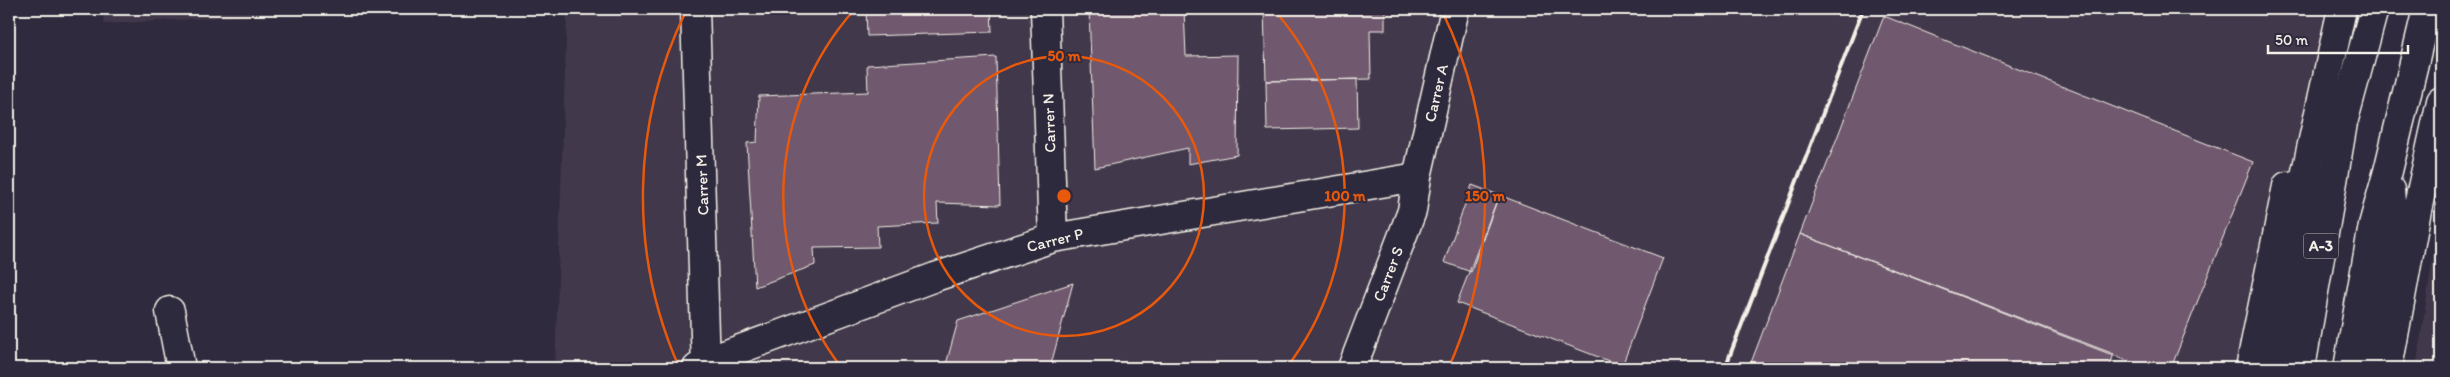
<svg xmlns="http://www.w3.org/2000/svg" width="2450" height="377" font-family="Itim,sans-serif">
<rect width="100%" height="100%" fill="#2f2a3d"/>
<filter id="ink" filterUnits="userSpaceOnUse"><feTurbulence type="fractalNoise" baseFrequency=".02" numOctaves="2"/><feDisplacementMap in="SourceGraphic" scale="10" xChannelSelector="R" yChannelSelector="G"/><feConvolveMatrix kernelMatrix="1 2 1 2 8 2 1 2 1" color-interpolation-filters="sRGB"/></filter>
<g filter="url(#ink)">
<path fill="#42384c" d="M103 9H369L104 24Z
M567 9H2352L2265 368H555Z
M2437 231H2441V368H2416Z"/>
<path fill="#6f596e" stroke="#f4f1e8" d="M866 9H991L992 32 867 36Z
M1089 9H1184L1186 56 1238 55 1237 155 1188 164V148L1095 168Z
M1264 9H1385V30H1370L1371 79 1266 81Z
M1884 16 2253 162 2171 368H2146L1800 234Z
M996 57 1000 205 937 203 938 223 877 226 878 247 814 248 815 265 755 287 747 143 757 142 759 96 868 92 867 65Z
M1357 79 1358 128 1267 130 1266 81Z
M1472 185 1499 195 1471 272 1444 262Z
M1499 195 1663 258 1622 366 1457 303Z
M1800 234 2114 354 2109 368H1749Z
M1073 283 1050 368H945L958 321Z"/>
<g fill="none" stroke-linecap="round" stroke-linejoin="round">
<defs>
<path id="minor" d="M695 9 706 368
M1045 9 1053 238
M2297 212 2342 9
M170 311 181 368
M697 368 708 361 935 277 1053 238 1417 177
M1352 368 1412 211 1417 177 1455 9
M2250 368 2287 186"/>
<path id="highway" d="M2274 368 2312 195 2319 177
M2301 368 2343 123 2374 9
M2348 368 2373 225 2388 171 2427 9
M2368 368 2393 227 2390 190
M2388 368 2416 215 2441 101"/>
</defs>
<use href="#minor" stroke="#f4f1e8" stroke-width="31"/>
<use href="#highway" stroke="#f4f1e8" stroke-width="31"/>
<use href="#minor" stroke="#2f2a3d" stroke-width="28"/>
<use href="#highway" stroke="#2f2a3d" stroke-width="28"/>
<path stroke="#f4f1e8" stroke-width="4" d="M1725 368 1863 9"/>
</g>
</g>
<g fill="none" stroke="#e8590c" stroke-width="2.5">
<circle cx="1064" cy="196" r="140"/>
<path d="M841 367A281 281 0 0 1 854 10M1274 10A281 281 0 0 1 1287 367"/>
<path d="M679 367A421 421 0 0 1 686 11M1442 11A421 421 0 0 1 1449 367"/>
</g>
<g text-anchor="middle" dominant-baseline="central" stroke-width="4" stroke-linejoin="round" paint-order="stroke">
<rect fill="#2f2a3d" stroke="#b9b5b5" stroke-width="1" x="2303.5" y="233.5" width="35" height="25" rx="4"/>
<g font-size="15" font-weight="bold" fill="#f4f1e8">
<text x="2321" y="246">A-3</text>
</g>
<g font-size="16" fill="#f4f1e8" stroke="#2f2a3d">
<text transform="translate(1436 93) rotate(-77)">Carrer A</text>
<text transform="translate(1049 123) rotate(-92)">Carrer N</text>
<text transform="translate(702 185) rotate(-92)">Carrer M</text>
<text transform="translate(1055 240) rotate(-14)">Carrer P</text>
<text transform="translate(1388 274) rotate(-69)">Carrer S</text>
</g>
</g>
<circle cx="1064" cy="196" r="8" fill="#e8590c" stroke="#2f2a3d" stroke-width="2.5"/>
<g font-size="15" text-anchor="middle" font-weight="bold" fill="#e8590c" stroke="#2f2a3d" stroke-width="4" stroke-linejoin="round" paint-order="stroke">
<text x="1064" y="61">50 m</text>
<text x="1345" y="201">100 m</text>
<text x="1485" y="201">150 m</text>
</g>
<rect width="2450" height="377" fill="none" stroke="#2f2a3d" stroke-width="30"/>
<rect x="15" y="15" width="2420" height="347" fill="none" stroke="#f4f1e8" stroke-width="2" filter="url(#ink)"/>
<path d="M2268 45v8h140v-8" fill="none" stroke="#f4f1e8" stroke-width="2.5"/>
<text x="2275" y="45" font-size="15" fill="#f4f1e8" stroke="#2f2a3d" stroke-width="4" paint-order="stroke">50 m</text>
</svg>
